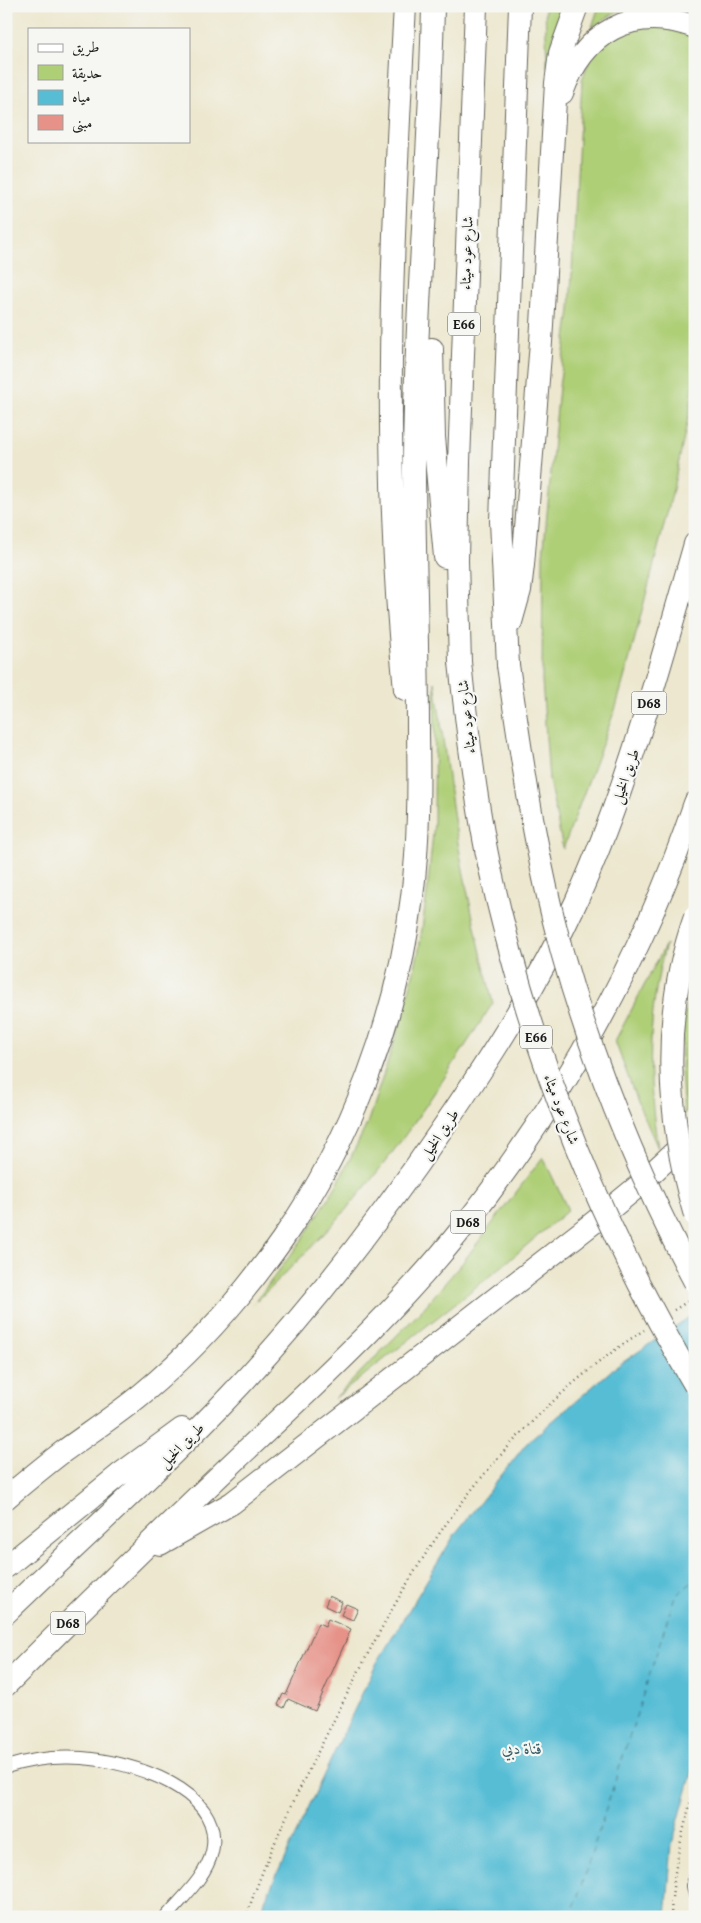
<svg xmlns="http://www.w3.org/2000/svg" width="701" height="1923" font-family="'Gentium Book Plus',Amiri,serif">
<rect width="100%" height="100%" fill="#f6f6f2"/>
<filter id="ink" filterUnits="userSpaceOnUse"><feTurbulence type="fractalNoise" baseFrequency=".02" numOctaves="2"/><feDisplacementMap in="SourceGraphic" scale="10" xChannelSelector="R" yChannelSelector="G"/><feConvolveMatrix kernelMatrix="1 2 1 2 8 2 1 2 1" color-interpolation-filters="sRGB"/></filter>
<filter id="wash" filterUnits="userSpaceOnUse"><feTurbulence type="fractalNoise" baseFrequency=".0096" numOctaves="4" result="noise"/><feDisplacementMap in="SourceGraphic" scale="20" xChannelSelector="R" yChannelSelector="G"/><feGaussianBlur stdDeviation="1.12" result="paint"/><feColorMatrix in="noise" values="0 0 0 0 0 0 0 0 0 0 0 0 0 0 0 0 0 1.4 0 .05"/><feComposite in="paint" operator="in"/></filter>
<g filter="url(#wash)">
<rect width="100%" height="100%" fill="#ece7ce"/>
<path fill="#afcf77" stroke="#66764a" d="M545 6H563L557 20 547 67Z
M599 6H632L613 14 592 27Z
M695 22V372L690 409 671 498 630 657 616 707 563 849 549 780 542 680 543 556 559 387 570 310 582 80 592 53 614 30Z
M435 682C442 727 447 773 454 819 464 881 478 942 493 1003 448 1072 405 1142 351 1204 320 1240 286 1272 253 1305L304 1237 338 1183 367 1124 404 1012 419 950 427 893 434 823Z
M666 944C647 1011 647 1080 658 1148L637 1101 615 1041Z
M695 962V1103L684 1114 681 1069 683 1023Z
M543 1157 568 1210 500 1268 334 1399 421 1311 463 1262Z"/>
<path fill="#57bdd5" stroke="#3a6c78" d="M695 1313V1762L672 1844 666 1917H257L375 1666 455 1534 526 1444 613 1369Z"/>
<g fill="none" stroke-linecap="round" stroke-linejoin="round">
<path stroke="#345c66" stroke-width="1" stroke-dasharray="6 5" stroke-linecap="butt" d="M571 1917 675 1596 695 1580"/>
</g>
<g id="blocks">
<path fill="#e69288" d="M329 1596 342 1602 338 1612 325 1606Z
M346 1604 358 1609 353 1620 341 1615Z
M328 1619 351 1629 315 1711 288 1699 284 1708 278 1705 283 1694 286 1695 318 1623 325 1626Z"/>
</g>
</g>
<g filter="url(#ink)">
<use href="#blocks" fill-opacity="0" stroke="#65635a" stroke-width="1"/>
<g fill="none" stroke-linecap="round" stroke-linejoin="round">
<defs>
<path id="street" d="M6 1767C31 1759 56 1756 82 1758 128 1761 226 1789 212 1852 206 1877 182 1898 166 1917
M695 1874 693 1886 695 1895"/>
<path id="highway" d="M405 6C392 234 381 462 405 689
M562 93C584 32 632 4 695 27
M432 349 434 437 445 557
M511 622 520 590 523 565 541 342 556 83 560 53 577 6
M460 662 457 561 459 462 476 6
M508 665 501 521 520 6
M6 1498C25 1482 44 1466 64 1451 90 1432 118 1414 143 1393 196 1349 242 1297 282 1240 352 1139 397 1019 412 897 419 842 419 787 418 732 418 641 414 550 414 460 415 308 430 157 433 6
M160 1544 232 1503 593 1223 637 1187 695 1133
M6 1567 119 1475 182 1429
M6 1613C79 1542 156 1474 226 1400 307 1315 378 1223 444 1126 493 1054 540 981 576 902 628 787 660 665 695 544
M6 1685C83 1608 160 1532 238 1458 316 1384 397 1311 464 1226 564 1099 643 956 695 803"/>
</defs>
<use href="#street" stroke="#65635a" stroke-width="14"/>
<use href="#highway" stroke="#65635a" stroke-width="24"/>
<path stroke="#65635a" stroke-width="2.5" stroke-dasharray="1 4" stroke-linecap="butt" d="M674 1310 690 1300
M246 1917C267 1854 297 1793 327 1734 358 1672 389 1610 427 1552 483 1466 558 1386 644 1330
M671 1917C672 1872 683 1829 695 1786"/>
<use href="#street" stroke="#fff" stroke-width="12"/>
<use href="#highway" stroke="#fff" stroke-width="22"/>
<defs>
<path id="highway-bridge" d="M460 662C467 730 475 797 489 864 529 1048 599 1224 695 1385
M508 665C522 761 536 858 562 952 594 1067 639 1176 695 1282
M695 917C661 1014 666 1118 695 1215"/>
</defs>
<use href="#highway-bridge" stroke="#65635a" stroke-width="24" stroke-linecap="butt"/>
<use href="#highway-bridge" stroke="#fff" stroke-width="22"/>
</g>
</g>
<g text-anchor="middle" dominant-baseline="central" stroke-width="4.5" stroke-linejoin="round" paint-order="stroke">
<g fill="#f6f6f2" stroke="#5d5d5c" stroke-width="1">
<rect x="448" y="312.5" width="32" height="23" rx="4"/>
<rect x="631.5" y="691.5" width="35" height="23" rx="4"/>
<rect x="520" y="1025.5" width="32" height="23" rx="4"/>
<rect x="450.5" y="1210.5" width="35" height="23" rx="4"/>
<rect x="50.5" y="1611.5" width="35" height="23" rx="4"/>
</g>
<g font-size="14" font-weight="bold" fill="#1c1c1c">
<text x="464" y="324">E66</text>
<text x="649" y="703">D68</text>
<text x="536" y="1037">E66</text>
<text x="468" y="1222">D68</text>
<text x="68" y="1623">D68</text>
</g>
<g font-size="15" fill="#1c1c1c" stroke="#f6f6f2">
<text transform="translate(466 253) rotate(-88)">شارع عود ميثاء</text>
<text transform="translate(466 717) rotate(-96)">شارع عود ميثاء</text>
<text transform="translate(625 776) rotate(-71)">طريق الخيل</text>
<text transform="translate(562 1109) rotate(69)">شارع عود ميثاء</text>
<text transform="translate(439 1134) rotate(-56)">طريق الخيل</text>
<text transform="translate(181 1445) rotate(-45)">طريق الخيل</text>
</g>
<g font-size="16" font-style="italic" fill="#345c66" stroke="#f6f6f2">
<text x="522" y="1748">قناة دبي</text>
</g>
</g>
<rect width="701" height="1923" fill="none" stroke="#f6f6f2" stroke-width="25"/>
<rect x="28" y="28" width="162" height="115" fill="#f6f6f2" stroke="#9f9f9c"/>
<rect x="38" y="44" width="25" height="8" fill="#ffffff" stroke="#9f9f9c"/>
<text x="72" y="52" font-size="15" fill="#1c1c1c">طريق</text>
<rect x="38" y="65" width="25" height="15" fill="#afcf77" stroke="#9f9f9c"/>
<text x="72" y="78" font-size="15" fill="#1c1c1c">حديقة</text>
<rect x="38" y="90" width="25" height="15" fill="#57bdd5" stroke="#9f9f9c"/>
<text x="72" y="102" font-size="15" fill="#1c1c1c">مياه</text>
<rect x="38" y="115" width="25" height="15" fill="#e69288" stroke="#9f9f9c"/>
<text x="72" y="128" font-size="15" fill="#1c1c1c">مبنى</text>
</svg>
